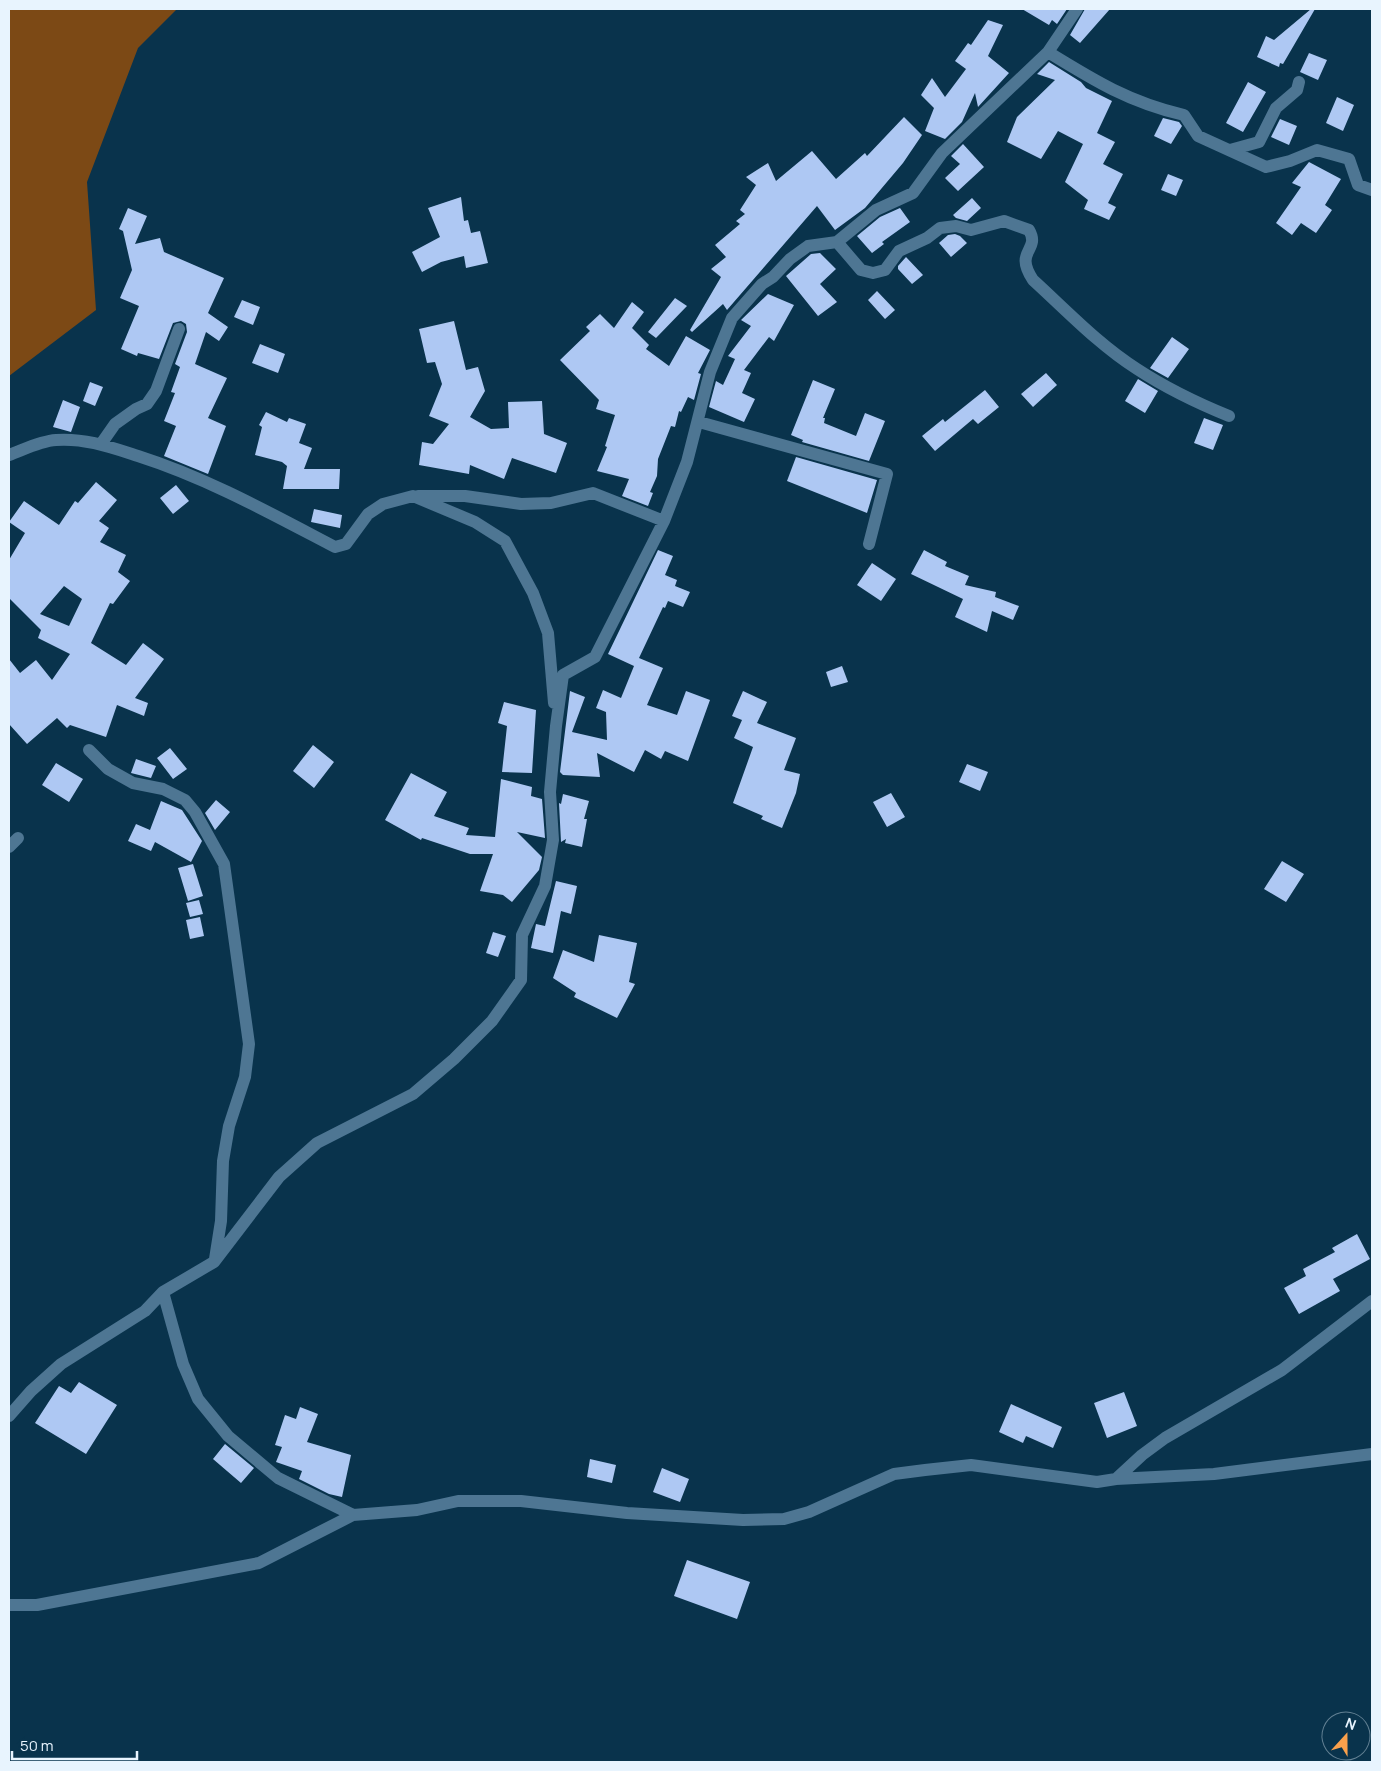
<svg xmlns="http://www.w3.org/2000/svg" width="1381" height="1771" font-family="Manrope,sans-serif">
<rect width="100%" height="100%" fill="#09334c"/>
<path fill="#7c4915" d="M9 9H177L138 48 87 182 96 310 9 376Z"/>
<path fill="#aec8f3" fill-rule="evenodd" d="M1022 9H1067L1057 24 1052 20 1049 25Z
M1085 9H1110L1080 43 1070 35Z
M1311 9H1315L1283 64 1280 63 1279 67 1257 57 1266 36 1274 40Z
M988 20 1003 25 988 56 1009 73 978 107 975 93 962 122 945 139 925 131 934 108 921 95 932 78 945 97 966 69 955 61 968 43 971 45Z
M1309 53 1327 60 1318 80 1300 72Z
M1049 62 1081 82 1086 88 1112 101 1097 133 1115 142 1103 164 1123 174 1108 203 1116 207 1109 220 1084 209 1088 200 1065 182 1083 144 1058 131 1041 159 1007 142 1017 117 1055 80 1037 74Z
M1248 82 1266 92 1243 132 1226 123Z
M1337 97 1354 105 1343 131 1326 123Z
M904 117 922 135 903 163 865 208 835 230 817 206 727 310 723 304 692 332 690 330 721 277 711 269 726 257 715 245 740 224 736 221 745 214 740 210 756 185 746 177 768 163 776 181 812 151 836 179 865 153 867 156Z
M1163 118 1179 122 1182 126 1171 144 1154 136Z
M1280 119 1297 126 1289 145 1271 137Z
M963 144 984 167 958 191 945 178 960 164 951 156Z
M1309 162 1341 179 1325 205 1332 210 1316 233 1301 223 1292 235 1276 223 1301 187 1292 183Z
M1168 174 1183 180 1176 196 1161 190Z
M461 197 464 221 468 220 471 233 480 231 488 263 466 268 464 256 441 262 422 272 412 252 440 237 428 208Z
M972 198 981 208 967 221 956 218 953 215Z
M128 208 147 216 135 244 160 238 164 252 224 278 208 313 228 327 219 341 206 332 195 364 227 378 208 418 226 426 208 474 164 456 176 426 164 421 175 393 171 392 180 367 175 364 187 332 186 324 181 321 173 323 159 359 138 353 137 356 121 349 139 306 120 298 132 270 123 231 119 229Z
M900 208 910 222 882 242 884 244 872 253 857 236 880 217Z
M955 234 960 236 967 243 951 257 939 243 948 235Z
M820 253 836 269 820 284 837 302 818 316 786 276 811 254Z
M906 257 923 275 912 284 898 269V266Z
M877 291 895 310 885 319 868 300Z
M768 294 794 305 774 341 769 337 744 370 751 373 742 393 755 399 744 422 709 407 716 381 723 385 735 359 728 356 751 326 741 320Z
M675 298 687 306 656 338 648 332Z
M242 300 260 307 253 325 234 317Z
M632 302 644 312 632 328 649 345 646 349 669 366 686 336 710 350 698 373 701 374 694 400 688 397 681 412 679 411 675 427 671 426 658 459 657 476 650 492 653 493 648 506 622 496 629 479 597 471 607 447 605 446 615 415 596 409 599 400 560 360 590 331 586 327 600 314 614 328Z
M454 321 466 370 478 367 485 391 470 417 491 429 509 428 508 402 542 401 544 434 567 443 556 473 512 458 504 479 470 465 469 474 419 465 422 442 433 444 449 424 429 416 442 384 435 362 427 363 419 329Z
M1172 337 1189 349 1168 378 1150 368Z
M260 344 285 354 278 373 252 363Z
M1046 373 1057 385 1033 407 1021 394Z
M1138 379 1158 391 1145 413 1125 401Z
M813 380 835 389 823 418H825L824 423 856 436 865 413 885 421 869 461 802 442 803 440 791 435Z
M90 382 103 387 95 406 83 401Z
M985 390 999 407 978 424 973 419 935 451 922 436 943 419 945 422Z
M63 400 80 407 71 432 53 427Z
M266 412 287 422 289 418 306 424 299 443 312 448 304 469H340L339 489H283L287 466 282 462 255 455 262 427 259 425Z
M1204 418 1223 425 1213 450 1194 443Z
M796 457 877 480 867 513 787 481Z
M96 482 117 500 99 521 109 528 100 542 126 555 118 572 130 581 113 604 110 603 91 643 126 665 143 643 164 659 135 698 148 703 144 716 117 705 106 737 70 725 67 728 57 718 27 744 9 724V659L20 673 36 660 52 680 70 654 38 638 41 630 9 598V560L25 533 9 522 24 501 59 525 75 501 78 503ZM64 586 82 599 69 626 40 614Z
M176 485 189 501 173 514 160 498Z
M314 509 342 515 340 528 311 522Z
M658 550 673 556 665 575 677 580 675 586 690 592 683 607 668 601 665 608 663 607 639 658 663 668 647 705 677 715 686 691 710 700 688 761 665 751 661 759 645 750 634 772 597 753 600 777 563 775 560 772 570 691 585 697 572 732 607 740 606 712 596 708 603 690 621 698 634 666 608 654Z
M924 550 947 562 945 566 969 576 965 585 996 592 995 597 1019 606 1013 620 992 611 987 632 955 617 963 599 911 574Z
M872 563 896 579 881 601 857 585Z
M842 666 848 682 831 687 826 672Z
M743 691 767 702 757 723 796 738 784 770 800 774 796 793 782 828 761 819 763 816 733 803 753 747 734 738 742 720 732 716Z
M504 702 536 710 532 773 502 772 507 726 498 723Z
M313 745 334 762 314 788 293 771Z
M170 748 187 769 173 779 157 758Z
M136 759 156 766 151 778 131 773Z
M56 763 83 779 69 802 42 785Z
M967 764 988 772 980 791 959 782Z
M411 773 447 792 434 816 469 828 466 835 495 837 501 779 532 787 531 796 542 799 545 838 517 832 542 857 539 870 512 902 503 895 480 891 493 854H470L422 838 421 840 385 820Z
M891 793 905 817 887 827 873 802Z
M563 794 589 801 584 819H587L582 847 565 843 566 839 561 842 559 803 561 804Z
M216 800 230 812 215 830 205 813Z
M161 801 182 810 202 841 191 862 155 842 151 851 128 841 136 824 150 830Z
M1282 861 1304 874 1286 902 1264 889Z
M193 864 203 896 188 901 178 868Z
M556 881 577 886 571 914 561 911 553 953 531 948 536 924 545 926Z
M199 900 203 914 190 917 186 903Z
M200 917 204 936 190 939 186 920Z
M493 932 506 936 498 957 486 953Z
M599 935 637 943 629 982 635 984 617 1018 574 997 576 993 553 978 563 950 594 962Z
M1357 1234 1370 1259 1333 1279 1340 1291 1299 1314 1284 1288 1306 1276 1303 1269 1335 1252 1332 1248Z
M79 1382 117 1405 86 1454 35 1423 59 1386 71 1393Z
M1124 1392 1137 1426 1107 1438 1094 1403Z
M1011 1404 1062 1427 1053 1448 1026 1436 1023 1443 999 1432Z
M300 1407 318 1414 307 1442 351 1455 342 1497 329 1494 299 1479 302 1471 276 1462 282 1447 275 1445 285 1415 296 1419Z
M225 1444 254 1468 241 1483 213 1459Z
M590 1459 616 1465 612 1483 587 1477Z
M662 1468 689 1479 680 1502 653 1492Z
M687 1560 750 1582 737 1619 674 1596Z"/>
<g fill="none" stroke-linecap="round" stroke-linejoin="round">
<path stroke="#4e7693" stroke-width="12" d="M1048 52C1095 81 1129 102 1184 115L1198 136 1266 167 1290 161 1317 150 1349 159 1358 185 1372 190
M1230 150 1259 142 1276 108 1297 90 1299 82
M837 242 861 270 873 273 885 270 899 251 927 238 940 228 956 226 971 230 1004 221 1029 230C1041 251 1013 250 1033 280 1066 310 1099 345 1137 369 1166 388 1197 403 1229 416
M699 422 887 474 869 544
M101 444 115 424 136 409 147 404 156 391 179 329
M9 455C23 450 40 441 56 440 85 438 110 447 138 456 207 478 270 513 335 547L346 544 368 514 383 504 413 496 475 522 505 541 533 593 548 633 554 703
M418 496H465L521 504 551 503 593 493 664 521
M89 750 108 769 133 783 163 789 185 800 195 812 224 864 249 1044 245 1077 229 1126 223 1161 221 1221 215 1259
M9 847 18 838
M163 1292 183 1364 198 1399 228 1436 278 1478 353 1515
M9 1416 31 1391 61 1364 145 1311 163 1292 214 1262 279 1177 317 1143 413 1094 454 1059 492 1021 521 980 522 935 545 886 553 840 550 792 556 726 563 675 595 657 664 521 687 462 710 372 732 318 762 284 773 277 790 259 808 246 837 242 876 210 913 193 942 153 1048 52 1077 9
M1116 1479 1142 1455 1165 1438 1282 1370 1372 1301
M9 1605H37L259 1563 353 1515 417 1510 458 1501H521L627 1513 743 1520 784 1519 809 1512 894 1474 925 1470 971 1465 1097 1482 1116 1479 1214 1474 1372 1454"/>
</g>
<rect width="1381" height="1771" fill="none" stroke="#e8f4fe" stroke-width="20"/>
<g transform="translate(1346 1736) rotate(21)"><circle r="24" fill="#09334c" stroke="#628093"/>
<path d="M0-4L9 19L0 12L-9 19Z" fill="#f9a04c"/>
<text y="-8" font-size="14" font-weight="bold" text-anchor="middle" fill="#e8f4fe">N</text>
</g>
<path d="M12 1751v8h125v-8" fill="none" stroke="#e8f4fe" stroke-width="2.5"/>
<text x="20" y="1751" font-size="15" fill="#e8f4fe" stroke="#09334c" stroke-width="4" paint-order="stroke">50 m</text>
</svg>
